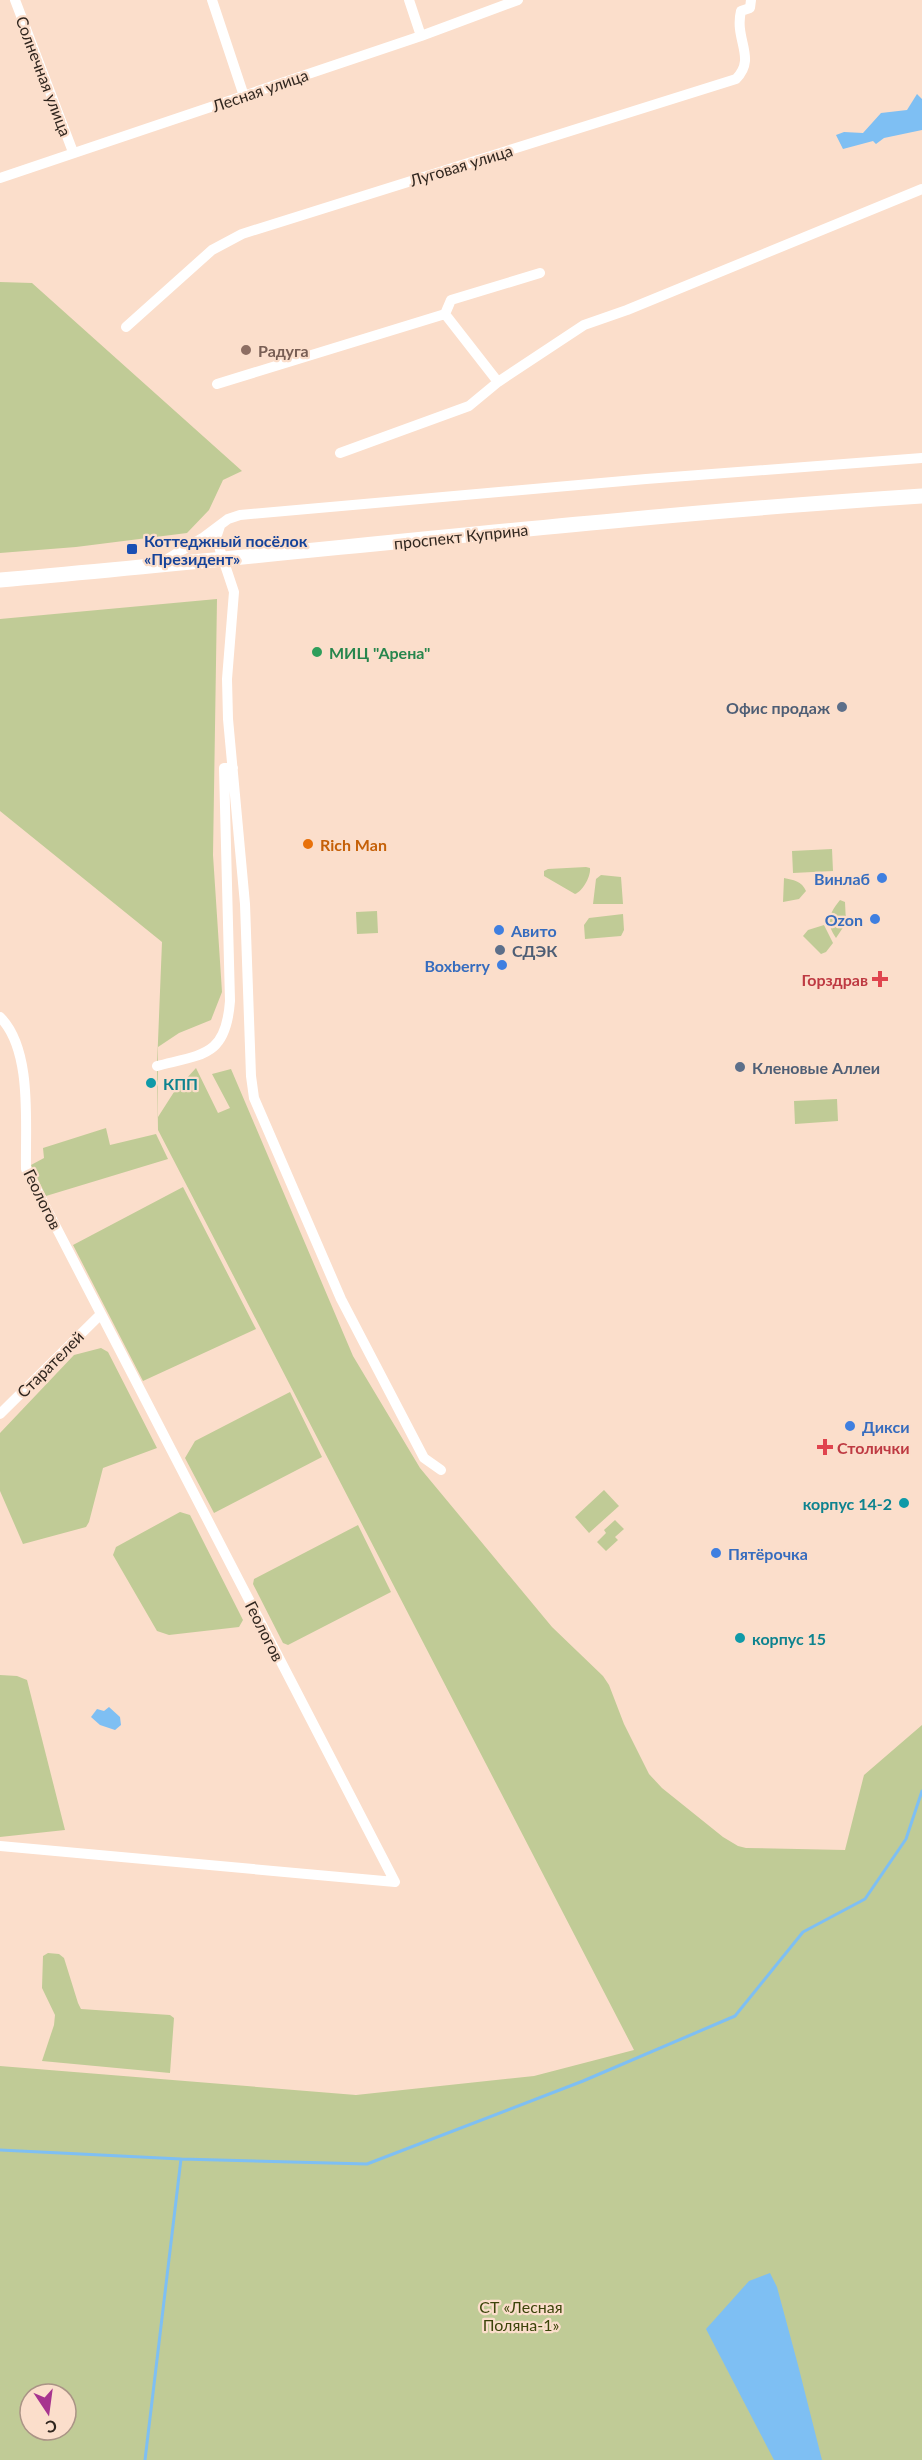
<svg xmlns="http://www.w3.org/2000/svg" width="922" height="2460" font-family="Lato,sans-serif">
<rect width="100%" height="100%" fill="#fbdecb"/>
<path fill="#c0cb96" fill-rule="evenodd" d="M0 282 32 283 242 471 223 480 209 510 187 533 76 547 0 553Z
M217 599 213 855 222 992 211 1020 179 1033 158 1047V1117L174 1092 196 1068 218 1113 230 1108 212 1074 231 1069 353 1356 420 1468 552 1627 603 1676 609 1685 624 1724 649 1774 662 1788 723 1837 738 1846 746 1848 845 1850 864 1775 922 1725V2460H0V2066L356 2095 534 2076 634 2050 158 1130 157 1066 162 942 0 811V619ZM30 2394H66V2430H30Z
M832 849 833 871 793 873 792 851Z
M586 867 590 868C591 876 583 891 575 894L544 876V871L548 869Z
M601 875 621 877 623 904H593L596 879Z
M784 878C793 880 802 881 806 891L799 899 783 902Z
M840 900 845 902 846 923 836 938C825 922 829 914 840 900Z
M377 911 378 933 357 934 356 912Z
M623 914 624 930 621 936 585 939 584 925 589 918Z
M824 925 833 943 826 952 821 954 803 936 808 930Z
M837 1099 838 1121 795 1124 794 1101Z
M106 1128 110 1145 156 1134 168 1159 46 1196 31 1165 44 1158 43 1148Z
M183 1187 256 1329 143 1381 73 1245Z
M101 1348 108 1352 157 1448 103 1468 89 1522 86 1527 23 1544 0 1491V1433L74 1355Z
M290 1392 322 1457 214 1513 185 1458 195 1441Z
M604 1490 619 1506 589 1533 575 1517Z
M180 1512 190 1515 243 1620 239 1627 169 1635 157 1631 113 1555 116 1547Z
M615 1520 624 1529 615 1537 618 1540 606 1551 597 1542 606 1533 604 1530Z
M358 1525 391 1592 288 1645 283 1643 253 1584 254 1579Z
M0 1675 17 1676 27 1680 65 1830 0 1837Z
M48 1953 59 1954 64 1958 78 2003 81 2009 170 2015 174 2018 170 2073 42 2061 54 2025 55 2015 42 1988 43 1956Z"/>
<path fill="#7ebff3" d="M917 94 922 99V130L884 138 876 144 873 141 843 149 836 135 844 132 863 133 881 113 907 110Z
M109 1707 120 1717 121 1725 115 1730 100 1725 91 1717 97 1709 104 1711Z
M770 2273 777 2287 798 2365 822 2460H774L706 2329 749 2281Z"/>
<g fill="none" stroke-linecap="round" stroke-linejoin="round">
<path stroke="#7ebff3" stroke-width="3" d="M0 2150 181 2159 367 2164 583 2081 735 2016 803 1932 865 1899 906 1839 922 1791
M145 2460 181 2159"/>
<path stroke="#fff" stroke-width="10" d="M15 0 73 152
M212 0 244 96
M409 0 421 36
M0 178 421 36 518 0
M445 314 451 300 540 273
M126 327 212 250 242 234 736 79C757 58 734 40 741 11L750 8 751 0
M217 384 445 314 498 382
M340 453 469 406 498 382 584 325 627 310 922 189
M220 526 216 538 234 592 227 679 228 719 245 904 251 1076 254 1098 341 1299 424 1458 441 1470
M159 564 204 537 228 519 240 515 646 479 922 458
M0 1017C33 1050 25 1125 26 1169L395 1882 0 1846
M157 1066C204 1054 226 1056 230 1001L224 768H233
M0 1414 101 1314"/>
<path stroke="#fff" stroke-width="15" d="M0 580C307 553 614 516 922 496"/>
</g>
<circle fill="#8d6e63" stroke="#fbdecb" stroke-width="2" cx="246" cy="350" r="6"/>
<rect fill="#1a4fb4" stroke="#fbdecb" stroke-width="2" x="126" y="543" width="12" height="12" rx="3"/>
<circle fill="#2e9e5b" stroke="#fbdecb" stroke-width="2" cx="317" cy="652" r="6"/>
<g fill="#5c6f8a" stroke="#fbdecb" stroke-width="2">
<circle cx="842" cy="707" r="6"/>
<circle cx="500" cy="950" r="6"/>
<circle cx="740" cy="1067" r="6"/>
</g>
<circle fill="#e8710a" stroke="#fbdecb" stroke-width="2" cx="308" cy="844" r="6"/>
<g fill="#3f7fe0" stroke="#fbdecb" stroke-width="2">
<circle cx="882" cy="878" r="6"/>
<circle cx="875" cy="919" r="6"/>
<circle cx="499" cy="930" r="6"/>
<circle cx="502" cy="965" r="6"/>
<circle cx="850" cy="1426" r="6"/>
<circle cx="716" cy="1553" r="6"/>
</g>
<g fill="#e0444e" stroke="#fbdecb" stroke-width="2">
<path d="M877 970h6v6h6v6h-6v6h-6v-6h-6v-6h6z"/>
<path d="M822 1438h6v6h6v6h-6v6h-6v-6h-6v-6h6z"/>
</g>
<g fill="#0f9aa8" stroke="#fbdecb" stroke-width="2">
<circle cx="151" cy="1083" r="6"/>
<circle cx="904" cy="1503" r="6"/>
<circle cx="740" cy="1638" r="6"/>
</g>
<g text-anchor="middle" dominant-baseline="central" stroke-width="4.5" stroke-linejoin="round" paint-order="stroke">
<g font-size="16" fill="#30261f" stroke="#fbdecb">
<text transform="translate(44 76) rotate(69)">Солнечная улица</text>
<text transform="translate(260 90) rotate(-19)">Лесная улица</text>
<text transform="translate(461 165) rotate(-17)">Луговая улица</text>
<text transform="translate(461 536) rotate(-6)">проспект Куприна</text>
<text transform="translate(43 1199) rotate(64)">Геологов</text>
<text transform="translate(50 1364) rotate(-45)">Старателей</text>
<text transform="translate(265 1631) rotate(63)">Геологов</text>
</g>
<g font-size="16" font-weight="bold" fill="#785e54" stroke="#fbdecb" text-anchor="start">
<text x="258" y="350">Радуга</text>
</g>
<g font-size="16" font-weight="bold" fill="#164399" stroke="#fbdecb" text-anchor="start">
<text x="144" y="540">Коттеджный посёлок<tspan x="144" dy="18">«Президент»</tspan></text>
</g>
<g font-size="16" font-weight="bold" fill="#27864d" stroke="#fbdecb" text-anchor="start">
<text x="329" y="652">МИЦ "Арена"</text>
</g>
<g font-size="16" font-weight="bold" fill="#4e5e75" stroke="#fbdecb" text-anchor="start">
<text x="830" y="707" text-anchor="end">Офис продаж</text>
<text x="512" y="950">СДЭК</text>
<text x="752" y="1067">Кленовые Аллеи</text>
</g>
<g font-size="16" font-weight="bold" fill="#c56008" stroke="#fbdecb" text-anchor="start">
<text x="320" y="844">Rich Man</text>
</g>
<g font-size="16" font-weight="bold" fill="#366cbe" stroke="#fbdecb" text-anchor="end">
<text x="870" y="878">Винлаб</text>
<text x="863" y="919">Ozon</text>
<text x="511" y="930" text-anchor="start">Авито</text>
<text x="490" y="965">Boxberry</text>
<text x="862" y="1426" text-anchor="start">Дикси</text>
<text x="728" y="1553" text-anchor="start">Пятёрочка</text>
</g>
<g font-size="16" font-weight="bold" fill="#be3a42" stroke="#fbdecb" text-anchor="end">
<text x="868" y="979">Горздрав</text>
<text x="837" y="1447" text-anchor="start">Столички</text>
</g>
<g font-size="16" font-weight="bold" fill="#0d838f" stroke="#fbdecb" text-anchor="start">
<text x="163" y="1083">КПП</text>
<text x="892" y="1503" text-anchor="end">корпус 14-2</text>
<text x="752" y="1638">корпус 15</text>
</g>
<g font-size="16" fill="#3c440a" stroke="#fbdecb">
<text x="521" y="2306">СТ «Лесная<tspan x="521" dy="18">Поляна-1»</tspan></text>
</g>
</g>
<g transform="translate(48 2412) rotate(167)"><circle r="28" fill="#fbdecb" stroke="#aa9486" stroke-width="1.5"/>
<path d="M0-4.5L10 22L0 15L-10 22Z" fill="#a7348f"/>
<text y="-9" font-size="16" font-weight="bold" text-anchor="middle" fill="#30261f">С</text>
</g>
</svg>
